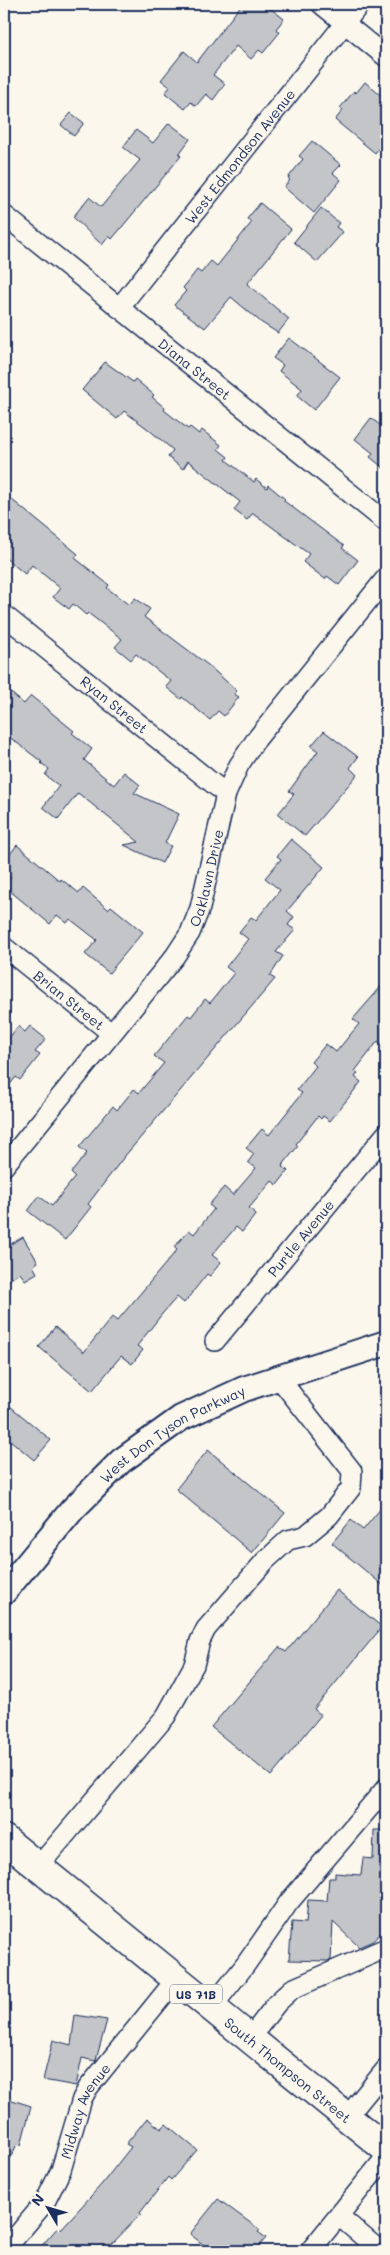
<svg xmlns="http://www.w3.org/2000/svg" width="390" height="2255" font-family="Mali,sans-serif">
<rect width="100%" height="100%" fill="#fbf7ec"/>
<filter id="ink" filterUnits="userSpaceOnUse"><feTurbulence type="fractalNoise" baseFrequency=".02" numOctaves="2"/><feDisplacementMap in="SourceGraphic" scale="10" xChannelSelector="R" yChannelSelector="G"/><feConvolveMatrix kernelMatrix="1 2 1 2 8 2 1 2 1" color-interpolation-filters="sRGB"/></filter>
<g filter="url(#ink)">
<path fill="#c3c5c9" stroke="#1b2f5e" d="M242 4H265L284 19 276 29 280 32 263 53 259 50 251 59 236 46 213 75 225 84 213 100 206 94 196 106 191 102 185 109 165 93 170 87 161 80 184 51 197 62Z
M365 82 386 100V139L375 153 335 120 343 110 340 108 354 91 356 93Z
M71 113 84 123 74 136 61 125Z
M169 123 190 139 179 154 181 156 112 239 109 236 102 245 73 217 89 197 101 207 140 160 123 147 136 130 153 143Z
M312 141 341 165 333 173 341 180 314 213 284 187 290 180 288 178 303 159 299 156Z
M260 203 291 229 247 284 289 319 278 333 262 323 231 297 205 328 174 305 186 291 183 288 197 270 201 273 211 261 217 266 252 222 247 219Z
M321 208 339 223 336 227 343 232 317 262 294 242Z
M289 338 340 377 314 410 297 396 302 389 279 371 283 365 273 358Z
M105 362 133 382 135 379 154 395 152 397 165 408 164 410 188 429 190 427 199 434 202 430 221 445 218 449 228 457 226 460 254 482 256 479 267 488 268 485 285 499 284 501 344 546 342 548 358 560 339 585 327 576 325 579 303 562 309 554 253 513 247 520 234 510 240 502 188 461 183 469 168 457 173 450 148 429 124 411 117 419 82 390Z
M371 418 386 430V470L370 457 373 453 355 439Z
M11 499 78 554 75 558 109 585 107 588 129 605 135 598 150 609 144 617 208 665 237 691 234 694 239 697 224 716 218 711 210 720 182 697 181 699 166 687 171 681 136 654 131 660 115 647 122 639 88 613 86 615 73 604 69 609 53 597 60 588 32 565 25 574 4 557V508Z
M4 687 24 704 31 696 74 731 72 733 92 749 84 760 114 785 124 772 140 785 134 793 179 814 165 843 171 846 162 863 124 845 139 842 78 793 58 819 43 807 59 786 45 775 49 769 41 763 42 762 4 733Z
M324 731 358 757 350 768 357 775 305 836 278 814 294 794 289 791 318 751 311 746Z
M291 839 324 867 287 911 294 917 288 925 295 930 276 952 283 956 270 976 275 979 124 1157 88 1204 91 1207 65 1240 28 1211 39 1196 52 1206 75 1177 71 1173 87 1153 79 1147 113 1106 117 1110 134 1089 139 1093 164 1063 154 1056 188 1015 191 1017 205 999 210 1003 234 973 226 967 248 939 239 932 251 917 256 920 280 890 265 878 281 859 277 856Z
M17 845 60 881 61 879 79 893 83 888 108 909 111 906 143 932 109 973 85 954 97 940 70 919 67 923 57 915 50 924 4 886 11 878 4 872V862Z
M386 981V1048L378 1041 355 1071 358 1073 355 1077 361 1082 330 1121 323 1116 321 1119 318 1116 296 1144 298 1146 282 1166 288 1171 277 1185 272 1181 249 1208 256 1214 242 1232 236 1227 212 1255 221 1262 210 1276 207 1274 184 1303 177 1297 162 1314 137 1346 143 1350 132 1364 121 1356 92 1391 39 1347 55 1327 84 1352 112 1317 117 1321 177 1250 174 1247 189 1230 194 1234 214 1209 209 1205 224 1187 233 1195 256 1168 248 1162 254 1154 246 1148 262 1129 269 1135 302 1093 297 1090 316 1066 311 1062 326 1044 336 1052 359 1024 353 1019Z
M18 1026 25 1032 30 1026 46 1039 35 1052 40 1055 20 1080 16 1077 4 1092V1045Z
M23 1237 38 1262 33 1266 37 1273 25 1280 20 1273 4 1283V1248Z
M4 1401 51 1440 34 1460 4 1435Z
M208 1450 285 1513 252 1553 176 1489Z
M386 1502V1588L332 1543 351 1520 363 1530Z
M337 1590 382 1627 314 1709 321 1715 271 1776 211 1727 279 1647 286 1652Z
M374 1830H386V1927L373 1941 359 1947 333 1922 331 1960 327 1961 289 1960 292 1922 306 1923 308 1900 327 1901 329 1878H335V1873L361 1875 363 1858 373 1859Z
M75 2015 107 2020 96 2060 95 2061 82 2058 76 2086 43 2080 53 2040 71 2045Z
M9 2099 31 2106 21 2145 17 2144 4 2172V2117Z
M147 2118 161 2129 166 2124 197 2150 171 2180 168 2177 140 2213 141 2214 105 2251H37L59 2226 61 2229 101 2185 131 2147 126 2144Z
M218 2199 260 2230 258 2232 266 2238 255 2251H211L190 2234Z"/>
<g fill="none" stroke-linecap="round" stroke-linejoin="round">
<defs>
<g id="minor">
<path d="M321 4 386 57"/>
<path id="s1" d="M4 215 386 522"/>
<path id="s2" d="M119 308 360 4"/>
<path id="s3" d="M4 615 226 794"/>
<path id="s4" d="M4 947 111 1033"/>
<path id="s5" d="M4 1166 175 956 190 933 200 908 226 794 239 765 255 741 386 578"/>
<path id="s6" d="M215 1341 386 1134"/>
<path d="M38 1867 166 1716 194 1665 200 1641 206 1629 265 1561 288 1540 305 1536 329 1516 351 1488 352 1471 279 1378"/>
<path d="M212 2007 246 1964 289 1902 386 1788"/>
<path d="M250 2038 277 2003 292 1989 386 1948"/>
<path d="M347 2117 386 2069"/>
<path d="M339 2216 380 2251"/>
<path id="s7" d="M4 2251 45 2202 61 2170 82 2099 88 2088 177 1978"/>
<path d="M310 2251 386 2157"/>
</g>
<g id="major">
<path id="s8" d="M4 1592 72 1510 121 1461 181 1418 244 1389 386 1343"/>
</g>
<g id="highway">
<path id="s9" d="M4 1839 386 2149"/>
</g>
</defs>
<use href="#minor" stroke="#1b2f5e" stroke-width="22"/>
<use href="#major" stroke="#1b2f5e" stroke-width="28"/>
<use href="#highway" stroke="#1b2f5e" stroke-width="31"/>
<use href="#minor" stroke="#fbf7ec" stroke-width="19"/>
<use href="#major" stroke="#fbf7ec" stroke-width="24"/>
<use href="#highway" stroke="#fbf7ec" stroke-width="28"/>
</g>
</g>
<g text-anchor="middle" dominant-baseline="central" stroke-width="5" stroke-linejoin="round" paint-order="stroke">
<rect fill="#fbf7ec" stroke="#5e6b89" stroke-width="1" x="170" y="1984.5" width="52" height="19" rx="4"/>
<g font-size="12" font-weight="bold" fill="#1b2f5e">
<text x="196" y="1994">US 71B</text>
</g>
<g font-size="14" fill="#1b2f5e" stroke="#fbf7ec">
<text stroke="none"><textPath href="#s2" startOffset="194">West Edmondson Avenue</textPath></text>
<text stroke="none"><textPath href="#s1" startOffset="245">Diana Street</textPath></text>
<text stroke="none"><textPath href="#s3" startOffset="142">Ryan Street</textPath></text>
<text stroke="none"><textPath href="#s5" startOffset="356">Oaklawn Drive</textPath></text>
<text stroke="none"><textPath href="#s4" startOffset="84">Brian Street</textPath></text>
<text stroke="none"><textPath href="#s6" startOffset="134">Purtle Avenue</textPath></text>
<text stroke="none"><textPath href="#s8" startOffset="234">West Don Tyson Parkway</textPath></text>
<text stroke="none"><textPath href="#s9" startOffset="366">South Thompson Street</textPath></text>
<text stroke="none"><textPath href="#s7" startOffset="164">Midway Avenue</textPath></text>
</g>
</g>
<rect width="390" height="2255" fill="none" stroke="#fbf7ec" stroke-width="20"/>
<rect x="10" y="10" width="370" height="2235" fill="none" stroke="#1b2f5e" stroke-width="2" filter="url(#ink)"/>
<g transform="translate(48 2208) rotate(308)" stroke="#fbf7ec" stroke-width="4" paint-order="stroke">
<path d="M0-4L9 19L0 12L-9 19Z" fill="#1b2f5e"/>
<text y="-8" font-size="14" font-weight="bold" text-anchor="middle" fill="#1b2f5e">N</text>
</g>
</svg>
